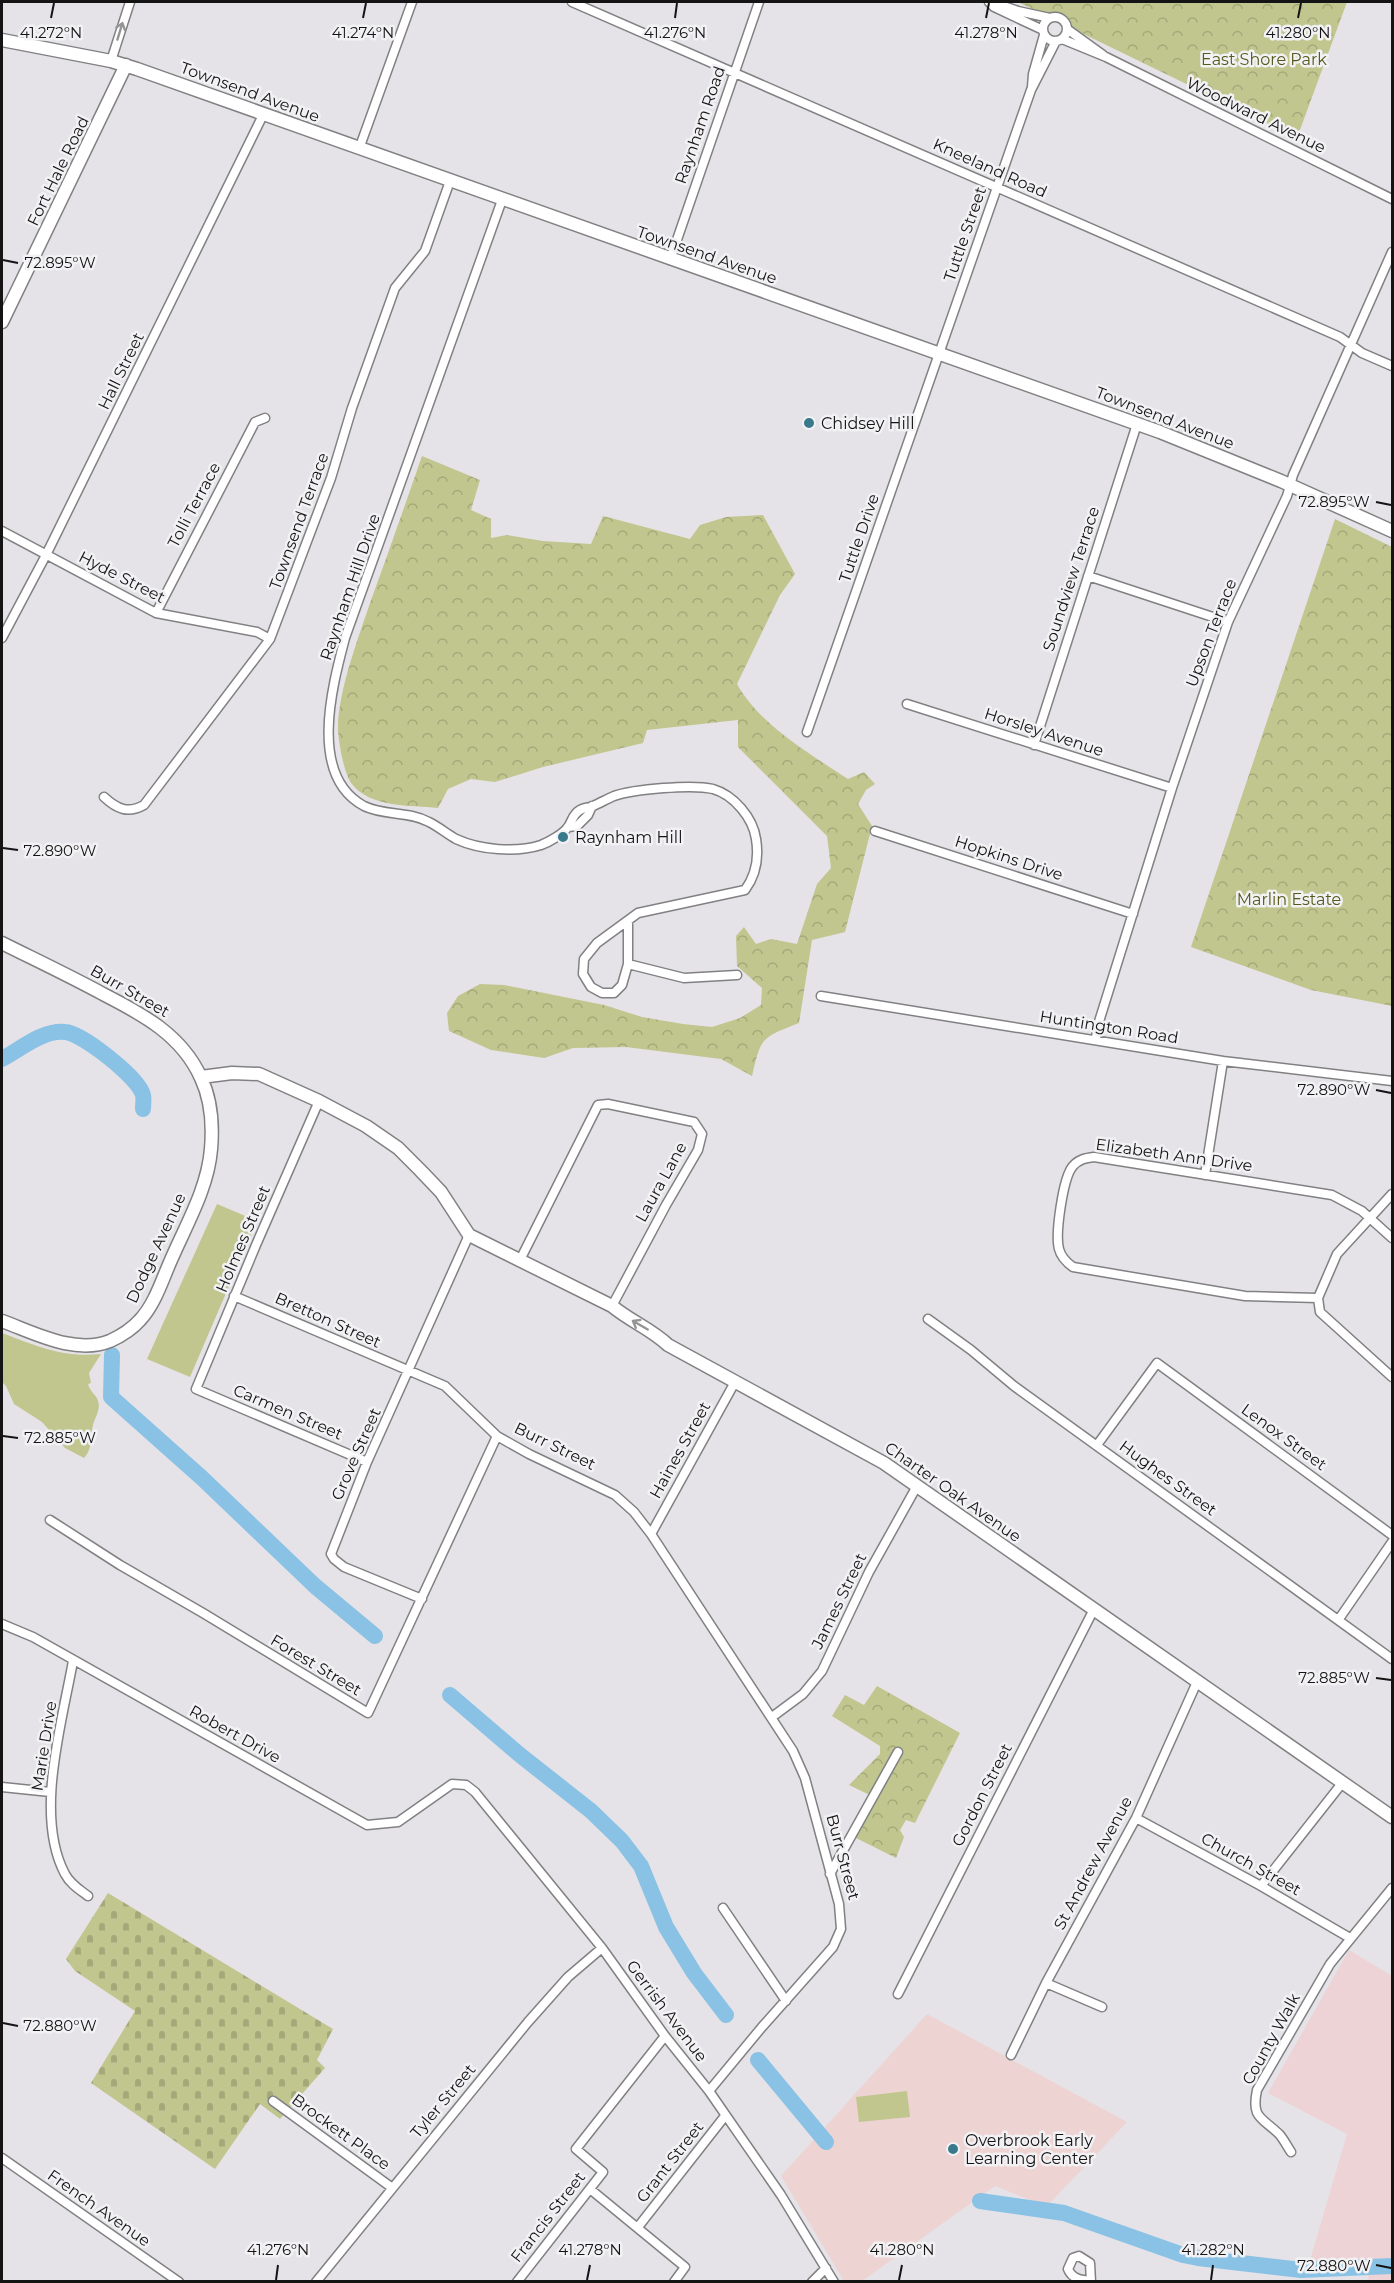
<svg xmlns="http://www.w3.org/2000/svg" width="1394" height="2283" font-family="Montserrat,sans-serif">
<defs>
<pattern id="forest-crowns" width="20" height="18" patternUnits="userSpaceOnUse" patternTransform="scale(1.5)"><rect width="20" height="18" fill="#c0c68e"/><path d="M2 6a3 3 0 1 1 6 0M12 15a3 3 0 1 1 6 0" fill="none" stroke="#a4a97a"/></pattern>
<pattern id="cemetery-stones" width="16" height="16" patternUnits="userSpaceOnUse" patternTransform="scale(1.5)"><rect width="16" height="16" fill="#c0c68e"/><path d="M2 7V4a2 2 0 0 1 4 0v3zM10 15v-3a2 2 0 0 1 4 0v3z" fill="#a4a97a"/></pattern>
</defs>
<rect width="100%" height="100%" fill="#e5e3e7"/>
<path fill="#edd3d6" d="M1349 1950 1392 1976V2281H1368L1369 2261 1308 2267 1347 2134 1268 2093Z"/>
<path fill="#eed3d3" d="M927 2014 1127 2122 1049 2204 1030 2200 995 2186 862 2281H844L781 2176Z"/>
<path fill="#c0c68e" d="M217 1204 257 1221 190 1377 147 1359Z
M2 1333C37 1346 62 1358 101 1354L89 1373 91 1383 88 1384C90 1392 96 1394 98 1401 101 1409 95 1417 93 1425 90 1436 93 1449 84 1458L65 1448 42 1422 14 1404 6 1386 2 1382Z
M907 2091 910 2117 859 2122 856 2097Z"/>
<path fill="url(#forest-crowns)" d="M1018 2H1347L1297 138Z
M422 456 480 480 471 510 491 519V538L507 535 543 541 591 544 603 516 690 539 700 525 726 517 763 515 795 574 780 595 737 684C759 724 810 754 848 779L864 772 875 784 866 790 858 804 872 826 845 932 812 940 799 1023C761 1038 761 1037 752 1076L721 1059 626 1047 573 1048 544 1058 491 1050 449 1031 447 1013 458 996 480 984 504 985 604 1005 642 1017 683 1024 712 1027 740 1018 761 1005 762 988 737 966 736 936 744 927 756 944 771 939 797 944 817 884 831 868 827 836 738 747V720L647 730 643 743 543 767 495 782 471 779 448 789 438 808C411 805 370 808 352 784 344 774 339 744 338 731 337 694 358 639 370 603 388 554 405 505 422 456Z
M1335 519 1392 547V1006L1311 990 1191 947Z
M877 1686 960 1733 915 1823 906 1820 900 1830 904 1837 896 1858 856 1838 876 1798 849 1785 880 1754V1746L832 1716 845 1695 864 1705Z"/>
<path fill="url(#cemetery-stones)" d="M108 1893 333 2029 317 2060 325 2068 280 2119 260 2104 215 2169 91 2083 135 2011 75 1971 66 1959Z"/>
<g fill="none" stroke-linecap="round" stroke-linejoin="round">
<path stroke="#8ac2e5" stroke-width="16" d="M2 1059C21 1049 42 1030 65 1032 82 1033 139 1078 143 1095 144 1099 143 1105 143 1109
M112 1355 111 1397 202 1478 315 1586 375 1636
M450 1695 520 1755 591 1811 622 1841 641 1866 666 1927 694 1973 726 2015
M758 2060 826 2142
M980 2201 1064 2213 1183 2255 1198 2258 1301 2270 1392 2266"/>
<defs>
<path id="street" d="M572 2 1340 337 1362 353 1392 366
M989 2 994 7 1043 30
M992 2 1018 11 1050 18
M1043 29a12 12 0 1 1 24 0a12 12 0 1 1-24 0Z
M1067 29 1103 55
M1062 39 1106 57 1392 199
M111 61 130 2
M1032 87 1033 74 1044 35
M359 149 412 2
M502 200 345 638C332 687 308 776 364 806 384 816 409 811 429 822 439 827 447 834 456 839 480 850 516 853 541 845 549 842 563 834 568 827 573 820 572 815 580 810 585 807 589 808 593 806 600 803 607 799 614 796 634 789 693 784 713 789 734 795 753 818 756 839 759 857 756 875 745 890L638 913 597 943 584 959 583 974 591 987 602 993H614L622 985 628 964 684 978 737 975
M670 260 759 2
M2 531 156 613 257 632 270 639
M1088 576 1228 622
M156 613 255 422 265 418
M2 638 46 555 263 115
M907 704 1172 788
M807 732 1031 90 1056 41
M1034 745 1137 424
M104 797C117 809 128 814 144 805L270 639 331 478 352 408 395 288 425 251 450 181
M568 827 577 826 588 815 592 806
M875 831 1133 914
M628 921V964
M821 996 1223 1061 1392 1081
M1096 1040 1097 1028 1172 788 1228 622 1287 496 1293 475 1392 252
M319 1101 256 1245 196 1389 367 1462
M1205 1175 1223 1061
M520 1260 598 1105 608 1104 694 1122 702 1134 698 1150 666 1205 612 1306
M234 1296 445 1386 497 1436 529 1454 615 1495 634 1512 651 1534 793 1751 805 1778 839 1904 841 1929 833 1947 762 2027 709 2091
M1318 1298 1245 1296 1073 1267C1066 1262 1061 1257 1059 1249 1055 1234 1063 1177 1073 1166 1079 1159 1086 1158 1094 1157L1332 1195 1362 1211 1392 1238
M1318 1298 1337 1254 1392 1194
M1318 1298 1320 1312 1392 1377
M928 1319 971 1350 1014 1386 1392 1659
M1097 1445 1157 1363 1392 1535
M50 1520 120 1565 203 1613 368 1713 497 1436
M651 1534 735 1382
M422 1599 344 1567 334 1559 331 1554 367 1462 469 1235
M1339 1619 1392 1542
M2 1624 33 1637 367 1825 398 1822 452 1784 466 1785 475 1792 602 1948 665 2036 709 2091 781 2195 834 2282
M73 1661C62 1723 34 1816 65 1874 70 1884 80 1890 88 1896
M772 1717 803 1694 822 1671 869 1572 917 1486
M2 1787 50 1792
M1136 1818 1261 1886 1350 1938
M830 1874 898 1752
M1261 1886 1343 1782
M723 1908 786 2001
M1046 1983 1102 2007
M898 1994 1094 1609
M1011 2055 1046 1983 1136 1818 1197 1682
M273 2101 391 2187
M1291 2152C1287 2146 1284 2140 1280 2135 1262 2117 1251 2119 1257 2090L1330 1964 1392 1888
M2 2158 179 2282
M590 2189 685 2267 674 2282
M638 2227 725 2116
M1091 2281C1081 2280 1072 2279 1068 2269L1073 2258 1079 2256 1090 2263 1091 2282
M316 2282 528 2022 568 1977 602 1948
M517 2282 603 2172 576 2149 665 2036
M812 2282 826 2268"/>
<path id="secondary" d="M2 40 111 61 137 69 1160 432 1281 481 1392 531
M2 322 126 65
M2 943C36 960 70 976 103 994 142 1014 182 1035 201 1078 211 1099 213 1126 211 1149 208 1188 186 1225 171 1260 162 1280 155 1304 140 1320 132 1329 121 1336 110 1341 75 1355 35 1333 2 1321
M201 1077 232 1073 259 1074 319 1101 366 1126 398 1148 420 1170 441 1192 469 1235 612 1306C630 1321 651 1329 668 1345L884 1463 1392 1817"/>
</defs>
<use href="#street" stroke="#818083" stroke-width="11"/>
<use href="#secondary" stroke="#818083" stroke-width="15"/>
<use href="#street" stroke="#fff" stroke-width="8"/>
<use href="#secondary" stroke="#fff" stroke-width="12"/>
</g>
<defs><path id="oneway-shaft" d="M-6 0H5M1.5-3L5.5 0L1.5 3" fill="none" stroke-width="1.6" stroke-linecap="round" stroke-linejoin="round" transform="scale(1.5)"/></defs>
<g stroke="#969596">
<use href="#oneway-shaft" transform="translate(120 31) rotate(-73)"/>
<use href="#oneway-shaft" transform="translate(640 1325) rotate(-150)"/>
</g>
<path fill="none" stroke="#151415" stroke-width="2" d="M51 18 54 3M363 18 366 3M675 18 677 3M986 18 989 3M1298 18 1301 3M3 260 18 263M1376 502 1391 505M3 848 18 850M1376 1090 1391 1093M3 1436 18 1438M1376 1678 1391 1680M3 2023 18 2026M1376 2265 1391 2268M276 2280 278 2265M587 2280 590 2265M899 2280 902 2265M1211 2280 1213 2265"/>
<g fill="#38798b" stroke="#f2f1f4" stroke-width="2">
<circle cx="809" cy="423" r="6"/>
<circle cx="563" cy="837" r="6"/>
<circle cx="953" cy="2149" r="6"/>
</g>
<g text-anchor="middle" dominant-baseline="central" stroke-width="5" stroke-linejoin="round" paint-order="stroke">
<g font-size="16" fill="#555919" stroke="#f2f1f4">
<text x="1264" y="59">East Shore Park</text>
<text x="1289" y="899">Marlin Estate</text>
</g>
<g font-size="16" fill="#151415" stroke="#f2f1f4">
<text transform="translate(250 92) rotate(20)">Townsend Avenue</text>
<text transform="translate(1256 115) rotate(26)">Woodward Avenue</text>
<text transform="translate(700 125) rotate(-71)">Raynham Road</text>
<text transform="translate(990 168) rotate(24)">Kneeland Road</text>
<text transform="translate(58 171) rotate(-64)">Fort Hale Road</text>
<text transform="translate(965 234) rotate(-71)">Tuttle Street</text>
<text transform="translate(707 255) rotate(19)">Townsend Avenue</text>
<text transform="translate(121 371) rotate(-64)">Hall Street</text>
<text transform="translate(1165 418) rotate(21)">Townsend Avenue</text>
<text transform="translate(194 505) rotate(-62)">Tolli Terrace</text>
<text transform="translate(299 521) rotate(-70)">Townsend Terrace</text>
<text transform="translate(859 538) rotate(-71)">Tuttle Drive</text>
<text transform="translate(122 577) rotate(27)">Hyde Street</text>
<text transform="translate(1071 579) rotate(-72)">Soundview Terrace</text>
<text transform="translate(350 587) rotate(-71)">Raynham Hill Drive</text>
<text transform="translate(1211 633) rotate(-69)">Upson Terrace</text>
<text transform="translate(1044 732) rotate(18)">Horsley Avenue</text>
<text transform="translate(1009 858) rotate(18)">Hopkins Drive</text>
<text transform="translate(130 991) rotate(30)">Burr Street</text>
<text transform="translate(1109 1027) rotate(9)">Huntington Road</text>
<text transform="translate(1174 1155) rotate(8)">Elizabeth Ann Drive</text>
<text transform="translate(661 1182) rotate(-61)">Laura Lane</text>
<text transform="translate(243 1239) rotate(-67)">Holmes Street</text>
<text transform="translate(156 1248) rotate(-65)">Dodge Avenue</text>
<text transform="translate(328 1320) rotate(24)">Bretton Street</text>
<text transform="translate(288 1412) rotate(23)">Carmen Street</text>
<text transform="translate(1284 1437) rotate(36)">Lenox Street</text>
<text transform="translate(555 1446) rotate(26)">Burr Street</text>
<text transform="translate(680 1450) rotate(-61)">Haines Street</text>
<text transform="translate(356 1454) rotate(-66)">Grove Street</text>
<text transform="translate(1168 1478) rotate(36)">Hughes Street</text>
<text transform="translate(953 1492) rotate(35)">Charter Oak Avenue</text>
<text transform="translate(839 1601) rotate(-64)">James Street</text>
<text transform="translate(316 1665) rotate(31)">Forest Street</text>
<text transform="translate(235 1734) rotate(29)">Robert Drive</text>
<text transform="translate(44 1746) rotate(-81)">Marie Drive</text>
<text transform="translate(982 1795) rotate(-63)">Gordon Street</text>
<text transform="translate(843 1857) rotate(75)">Burr Street</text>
<text transform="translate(1093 1863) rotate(-62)">St Andrew Avenue</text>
<text transform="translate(1251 1864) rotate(29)">Church Street</text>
<text transform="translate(667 2011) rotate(53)">Gerrish Avenue</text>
<text transform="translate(1271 2039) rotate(-61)">County Walk</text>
<text transform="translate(443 2101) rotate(-50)">Tyler Street</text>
<text transform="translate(341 2132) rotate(36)">Brockett Place</text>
<text transform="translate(670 2162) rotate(-52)">Grant Street</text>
<text transform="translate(99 2208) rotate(35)">French Avenue</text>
<text transform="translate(548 2217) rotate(-52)">Francis Street</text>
</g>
<g font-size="16" fill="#151415" stroke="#f2f1f4" text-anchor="start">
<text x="821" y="423">Chidsey Hill</text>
<text x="575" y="837">Raynham Hill</text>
<text x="965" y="2140">Overbrook Early<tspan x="965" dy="18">Learning Center</tspan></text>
</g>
</g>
<g font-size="15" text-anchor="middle" fill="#151415" stroke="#f2f1f4" stroke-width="5" stroke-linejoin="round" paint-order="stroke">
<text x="51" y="38">41.272°N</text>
<text x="363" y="38">41.274°N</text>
<text x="675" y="38">41.276°N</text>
<text x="986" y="38">41.278°N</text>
<text x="1298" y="38">41.280°N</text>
<text x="60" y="268">72.895°W</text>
<text x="1334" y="507">72.895°W</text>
<text x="60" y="856">72.890°W</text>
<text x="1334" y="1095">72.890°W</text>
<text x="60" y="1443">72.885°W</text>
<text x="1334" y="1683">72.885°W</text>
<text x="60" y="2031">72.880°W</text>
<text x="278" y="2255">41.276°N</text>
<text x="590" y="2255">41.278°N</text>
<text x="902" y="2255">41.280°N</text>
<text x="1213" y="2255">41.282°N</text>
<text x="1334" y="2271">72.880°W</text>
</g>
<rect width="1394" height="2283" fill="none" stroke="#151415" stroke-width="6"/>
</svg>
